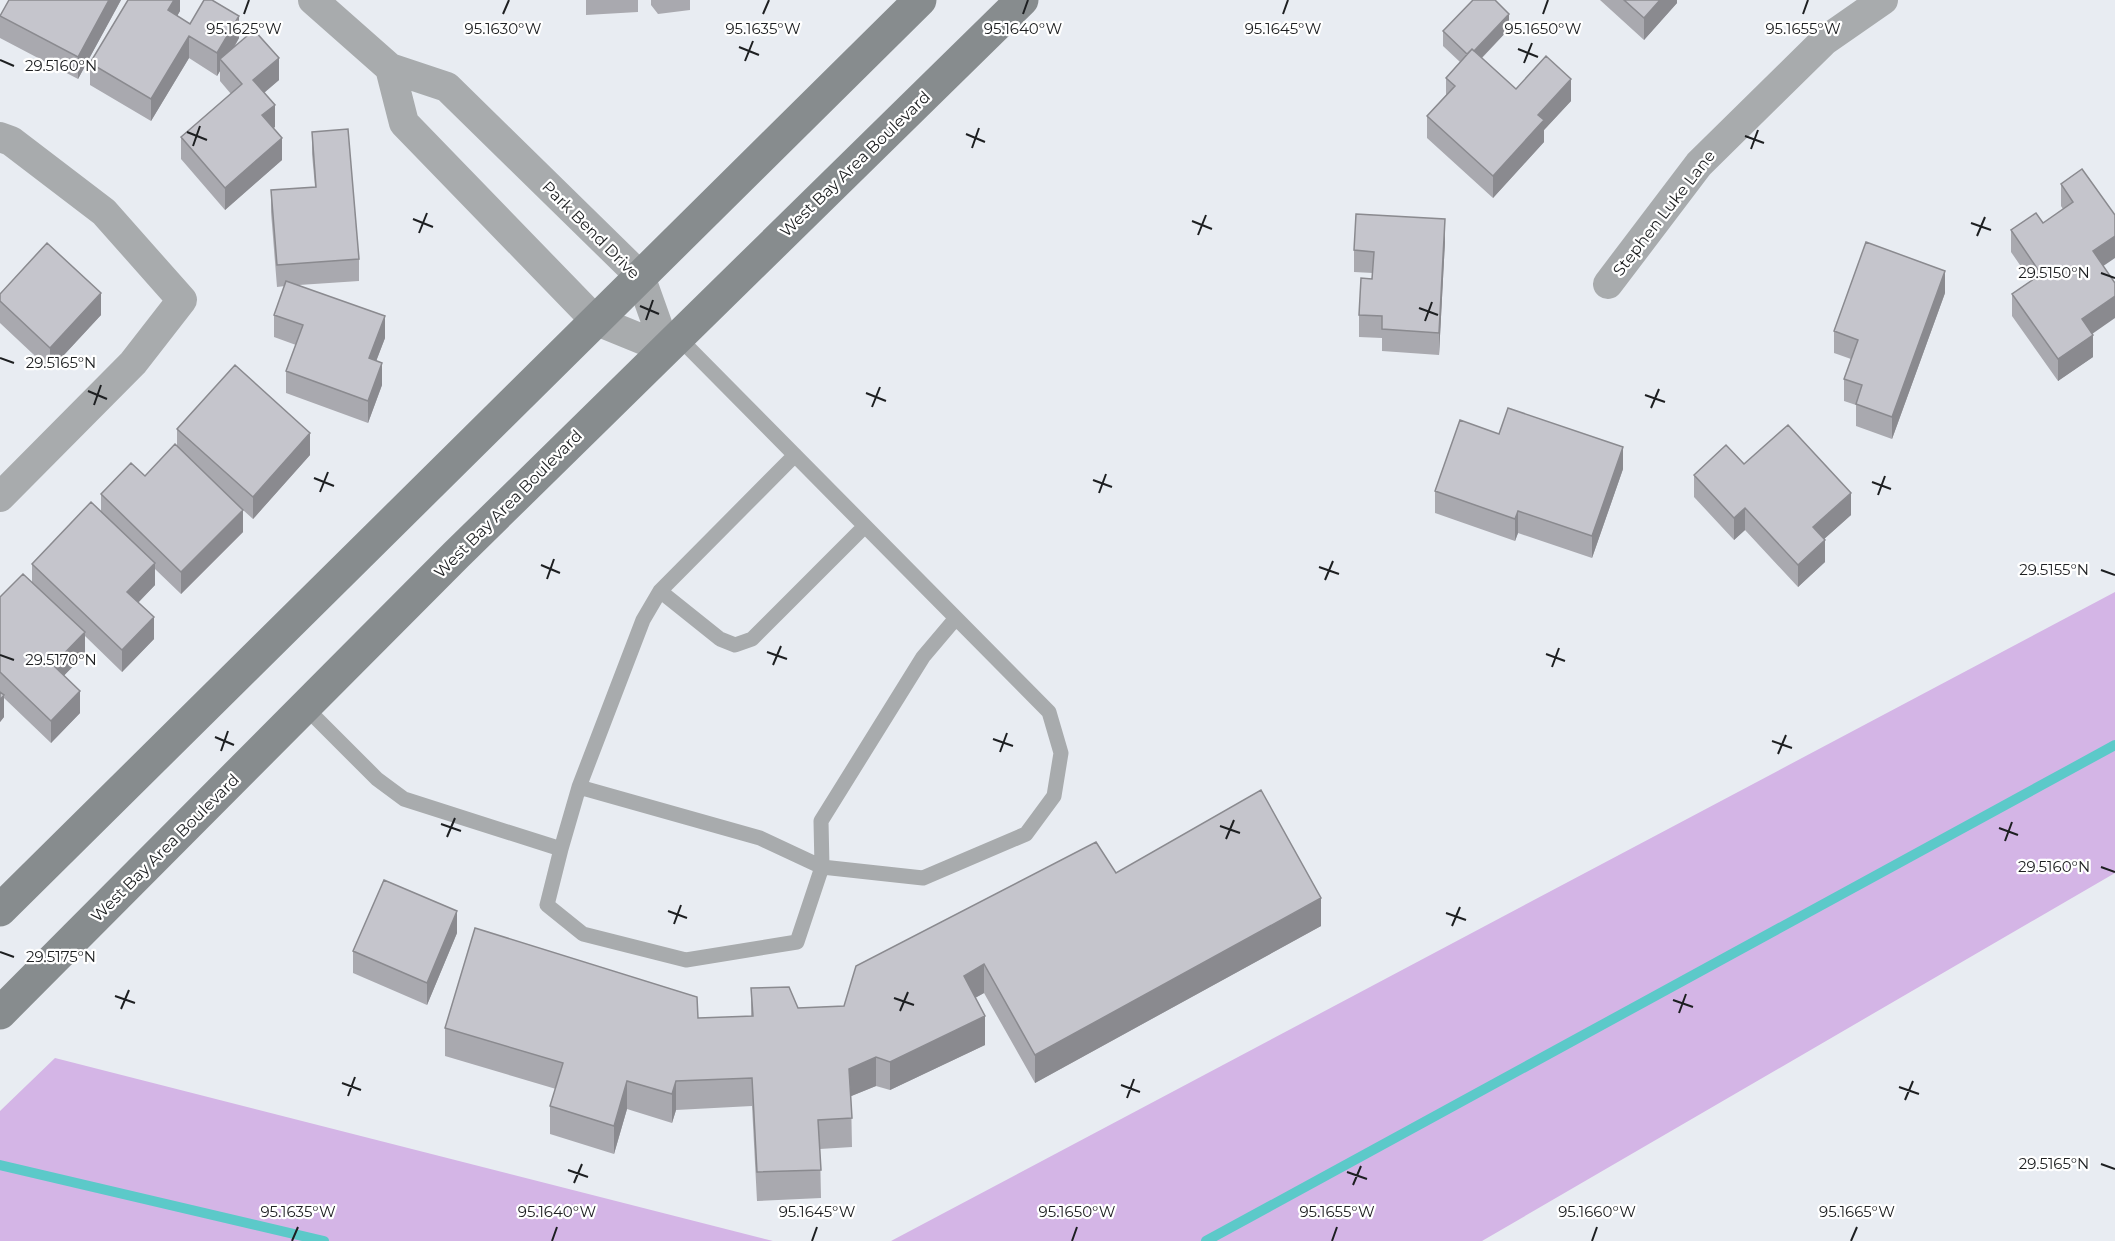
<svg xmlns="http://www.w3.org/2000/svg" width="2115" height="1241" font-family="Montserrat,sans-serif">
<rect width="100%" height="100%" fill="#e8ecf2"/>
<path fill="#d4b5e6" d="M2115 592V873L1482 1241H891Z
M55 1058 773 1241H0V1111Z"/>
<g fill="none" stroke-linecap="round" stroke-linejoin="round">
<path stroke="#5cc9c9" stroke-width="10" d="M0 1165 324 1241
M1206 1241 2115 745"/>
<path stroke="#a8abad" stroke-width="15" d="M660 591 720 639 735 645 752 639 865 526
M305 707 377 779 404 799 561 849 547 905 583 934 686 960 797 942 822 867 923 878 1026 834 1054 796 1061 753 1049 712 678 337
M579 787 760 838 822 867 821 821 923 657 956 618
M561 849 579 787 643 620 660 591 795 455"/>
<path stroke="#a8abad" stroke-width="30" d="M313 0 390 68 447 87 640 276 666 349
M390 68 404 123 595 320 666 349
M0 137 11 141 104 212 182 300 133 363 0 497
M1608 284 1699 164 1824 41 1883 0"/>
<path stroke="#878c8e" stroke-width="33" d="M0 910 920 0
M0 1013 456 555 1022 0"/>
</g>
<path fill="#a9a9af" d="M121 0 78 79 0 38V16Z
M180 0V11L177 16 190 24 239 38 235 46 279 80 264 93 275 127 273 128 282 160 225 210 181 159V137L231 94 220 81V71L217 76 189 58 151 121 90 85V63Z
M586 0H638V12L586 15Z
M651 0H690V10L658 14 651 5Z
M1600 0H1677V3L1644 40Z
M1509 29 1482 58 1516 89 1571 101 1544 130V142L1493 198 1427 138V116L1446 95V78L1460 62 1443 46V31Z
M312 132 359 259V281L299 285 385 338 376 361 382 385 368 423 286 393V371L296 345 274 337V315L285 286 277 287 271 212V190L315 187 312 154Z
M2082 169 2103 266 2092 334 2093 357 2058 381 2012 316V294L2031 281 2011 252V230L2043 223 2063 209 2061 206V184Z
M1445 241 1439 355 1382 351V338L1359 337V315L1372 279 1373 273 1354 272V250Z
M1945 293 1892 439 1856 426V405L1844 401V379L1851 359 1834 353V331Z
M0 294 101 315 50 370 0 323Z
M177 429 310 455 253 519 243 510V532L181 594 155 569V585L138 603 154 639 122 672 85 636V654L64 675 80 713 51 743 4 698V717L0 722V597L32 582V564L101 511V494L145 476 177 446Z
M1499 434 1623 469 1592 558 1518 533 1515 541 1435 513V491Z
M1744 464 1851 515 1824 539 1825 562 1798 587 1745 530 1734 540 1694 497V475Z
M1116 873 1321 926 1035 1083 984 993 975 998 985 1045 890 1090 876 1086 851 1096 852 1147 820 1149 821 1198 757 1201 752 1106 676 1110 672 1123 627 1109 614 1154 550 1134V1106L556 1089 445 1056V1028L751 1016V988L798 1008 844 1006Z
M457 933 427 1005 353 973V951Z"/>
<path fill="#8a8a8f" d="M109 0H121L78 79V57Z
M174 0H180V11L168 32V10Z
M1660 0H1677V3L1644 40V18Z
M1509 14V29L1469 71V56Z
M239 16V38L224 64 220 59V71L217 76V53Z
M189 36V58L151 121V99Z
M279 58V80L253 102V80Z
M1571 79V101L1544 130V142L1493 198V176L1538 115Z
M275 105V127L262 137V115Z
M282 138V160L225 210V188Z
M1445 219V241L1439 355V333Z
M2115 236V258L2093 273V251Z
M1945 271V293L1892 439V417Z
M101 293V315L50 370V348Z
M2115 296V318L2082 341V319Z
M385 316V338L369 380V358Z
M2093 335V357L2058 381V359Z
M382 363V385L368 423V401Z
M310 433V455L253 519V497Z
M1623 447V469L1592 558V536Z
M1851 493V515L1813 549V527Z
M1745 508V530L1734 540V518Z
M243 510V532L181 594V572Z
M1518 511V533L1515 541V519Z
M1825 540V562L1798 587V565Z
M155 563V585L127 614V592Z
M154 617V639L122 672V650Z
M85 632V654L53 687V665Z
M80 691V713L51 743V721Z
M4 695V717L0 722V700Z
M1321 898V926L1035 1083V1055Z
M457 911V933L427 1005V983Z
M984 964V993L964 1004V976Z
M985 1016V1045L890 1090V1062Z
M876 1057V1086L849 1097V1069Z
M627 1081V1109L614 1154V1126Z
M676 1081V1110L672 1123V1094Z"/>
<path fill="#c5c5cc" stroke="#8a8a8f" stroke-width="1.5" d="M9 0H109L78 57 0 16Z
M128 0H174L168 10 190 24 204 0H212L239 16 217 53 189 36 151 99 90 63Z
M1473 0H1495L1509 14 1474 51 1472 49 1467 54 1443 31Z
M1624 0H1660L1644 18Z
M254 30 279 58 253 80 275 105 262 115 282 138 225 188 181 137 242 84 220 59Z
M1472 49 1516 89 1546 56 1571 79 1538 115 1544 120 1493 176 1427 116 1455 86 1446 78Z
M348 129 359 259 277 265 271 190 316 187 312 132Z
M2082 169 2115 215V236L2093 251 2115 283V296L2082 319 2093 335 2058 359 2012 294 2041 274 2011 230 2036 213 2043 223 2073 202 2061 184Z
M1356 214 1445 219 1439 333 1382 329V316L1359 315 1361 278 1372 279 1374 252 1354 250Z
M1866 242 1945 271 1892 417 1856 404 1862 385 1844 379 1858 340 1834 331Z
M47 243 101 293 50 348 0 301V294Z
M286 281 385 316 369 358 382 363 368 401 286 371 303 325 274 315Z
M235 365 310 433 253 497 177 429Z
M1508 408 1623 447 1592 536 1518 511 1515 519 1435 491 1460 420 1499 434Z
M1788 425 1851 493 1813 527 1825 540 1798 565 1745 508 1734 518 1694 475 1726 445 1744 464Z
M175 444 243 510 181 572 101 494 131 463 145 476Z
M91 502 155 563 127 592 154 617 122 650 32 564Z
M23 574 85 632 53 665 80 691 51 721 0 672V597Z
M0 692 4 695 0 700Z
M1261 790 1321 898 1035 1055 984 964 964 976 985 1016 890 1062 876 1057 849 1069 852 1118 818 1120 821 1170 757 1172 752 1078 676 1081 672 1094 627 1081 614 1126 550 1106 563 1063 445 1028 475 928 697 997 698 1018 753 1016 751 988 789 987 798 1008 844 1006 856 966 1096 842 1116 873Z
M384 880 457 911 427 983 353 951Z"/>
<path fill="none" stroke="#1d1f21" stroke-width="2" d="M244 14 249 0M503 14 509 0M763 14 769 0M1023 14 1028 0M1283 14 1288 0M1543 14 1548 0M1803 14 1808 0M739 47 759 55M1518 49 1538 57M0 60 14 66M745 61 753 41M1524 63 1532 43M187 132 207 140M966 134 985 142M1745 136 1764 143M193 146 200 126M972 148 979 128M1751 149 1758 130M413 219 433 227M1192 221 1212 229M1971 223 1991 230M419 233 427 213M1198 235 1206 215M1977 236 1985 217M2101 273 2115 278M640 306 659 314M1419 308 1438 315M646 320 653 300M1425 321 1432 302M0 358 14 363M88 391 107 399M866 393 886 401M1645 395 1665 402M94 405 101 385M872 407 880 387M1651 408 1659 389M314 478 334 486M1093 480 1112 487M1872 482 1891 489M320 492 328 472M1099 493 1106 474M1878 495 1885 476M541 565 560 573M1319 567 1339 574M2101 570 2115 575M547 579 554 559M1325 580 1333 561M767 652 787 659M1546 654 1565 661M0 655 14 660M773 665 781 646M1552 667 1559 648M215 737 234 745M993 739 1013 746M1772 741 1792 748M221 751 228 731M1000 752 1007 733M1778 754 1786 735M441 824 461 831M1220 826 1240 833M1999 828 2018 835M447 837 455 818M1226 839 1234 820M2005 841 2012 822M2101 867 2115 872M668 911 687 918M1446 913 1466 920M674 924 681 905M1452 926 1460 907M0 952 14 957M115 996 135 1003M894 998 914 1005M1673 1000 1693 1007M121 1009 129 990M900 1011 908 992M1679 1013 1686 994M342 1083 361 1090M1121 1085 1140 1092M1899 1087 1919 1094M348 1096 355 1077M1127 1098 1134 1079M1905 1100 1913 1081M2101 1164 2115 1169M568 1170 588 1177M1347 1172 1367 1179M574 1183 582 1164M1353 1185 1361 1166M292 1241 298 1227M552 1241 557 1227M812 1241 817 1227M1072 1241 1077 1227M1332 1241 1337 1227M1592 1241 1597 1227M1851 1241 1857 1227"/>
<g text-anchor="middle" dominant-baseline="central" stroke-width="4.5" stroke-linejoin="round" paint-order="stroke">
<g font-size="16" fill="#1d1f21" stroke="#fff">
<text transform="translate(855 164) rotate(-44)">West Bay Area Boulevard</text>
<text transform="translate(1664 213) rotate(-52)">Stephen Luke Lane</text>
<text transform="translate(591 230) rotate(45)">Park Bend Drive</text>
<text transform="translate(508 504) rotate(-45)">West Bay Area Boulevard</text>
<text transform="translate(165 848) rotate(-45)">West Bay Area Boulevard</text>
</g>
</g>
<g font-size="15" text-anchor="middle" fill="#1d1f21" stroke="#fff" stroke-width="4.5" stroke-linejoin="round" paint-order="stroke">
<text x="244" y="34">95.1625°W</text>
<text x="503" y="34">95.1630°W</text>
<text x="763" y="34">95.1635°W</text>
<text x="1023" y="34">95.1640°W</text>
<text x="1283" y="34">95.1645°W</text>
<text x="1543" y="34">95.1650°W</text>
<text x="1803" y="34">95.1655°W</text>
<text x="61" y="71">29.5160°N</text>
<text x="2054" y="278">29.5150°N</text>
<text x="61" y="368">29.5165°N</text>
<text x="2054" y="575">29.5155°N</text>
<text x="61" y="665">29.5170°N</text>
<text x="2054" y="872">29.5160°N</text>
<text x="61" y="962">29.5175°N</text>
<text x="2054" y="1169">29.5165°N</text>
<text x="298" y="1217">95.1635°W</text>
<text x="557" y="1217">95.1640°W</text>
<text x="817" y="1217">95.1645°W</text>
<text x="1077" y="1217">95.1650°W</text>
<text x="1337" y="1217">95.1655°W</text>
<text x="1597" y="1217">95.1660°W</text>
<text x="1857" y="1217">95.1665°W</text>
</g>
</svg>
